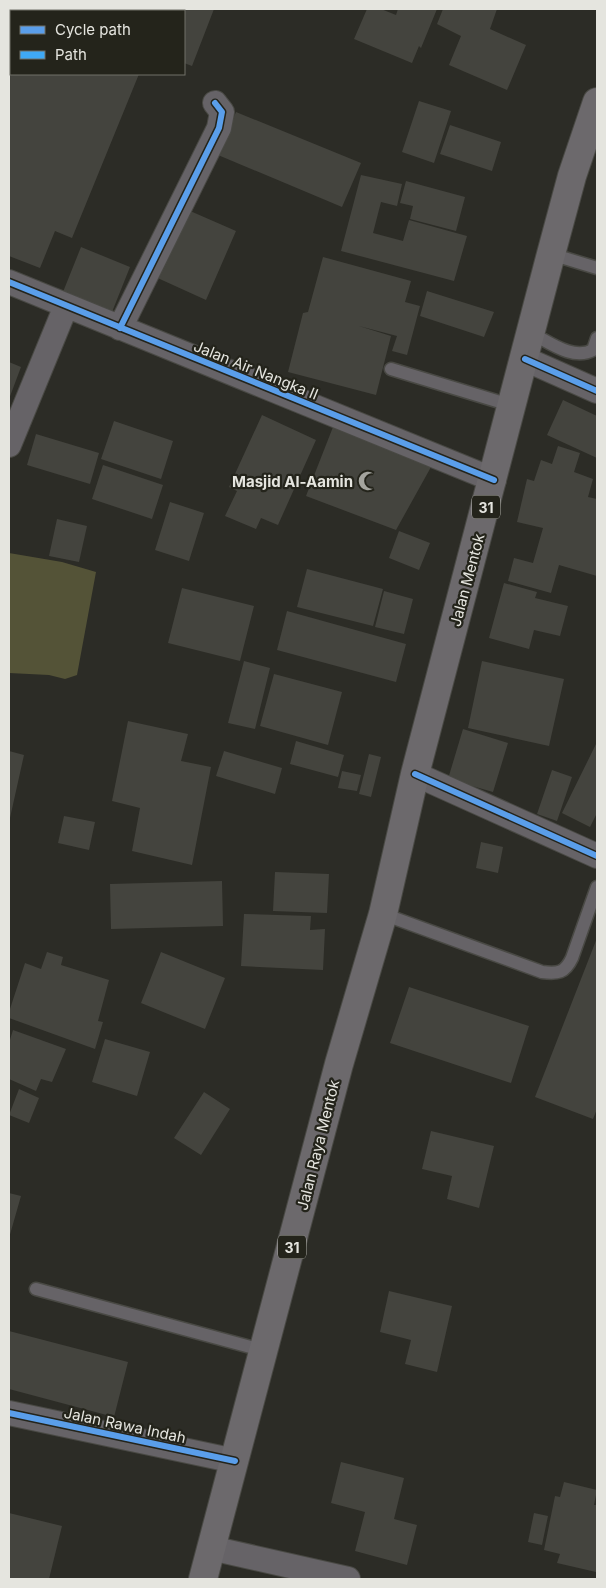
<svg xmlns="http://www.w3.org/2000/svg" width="606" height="1588" font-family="Inter,sans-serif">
<rect width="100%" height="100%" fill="#2c2c26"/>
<path fill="#545337" d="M9 553 62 562 96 572 77 675 65 679 49 675 9 673Z"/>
<path fill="#44443e" d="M47 9H95L94 11H52Z
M156 9H214L192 66 184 63V11H155Z
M367 9H381L396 15 398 9H437L421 48 419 46 412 63 354 39Z
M443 9H497L490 29 526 45 507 90 449 65 461 36 437 24Z
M11 34V74H139L72 238 55 231 40 268 9 256V40Z
M419 101 451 111 434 163 402 152Z
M236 112 361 163 342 207 218 155Z
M450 125 501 142 492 171 440 154Z
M361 175 402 184 397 206 381 202 373 233 403 241 409 220 467 236 454 281 341 251Z
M406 181 465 197 456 231 410 219 413 206 400 203Z
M181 207 236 231 206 300 151 275Z
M81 247 130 267 112 312 63 292Z
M323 257 411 281 405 302 420 306 407 355 392 351 397 336 359 326 391 336 376 395 288 372 303 313 308 312Z
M427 291 494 312 484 337 420 316Z
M9 362 21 367 9 399Z
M563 400 597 416V458L547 435Z
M262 415 316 440 278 525 261 518 256 529 225 516 237 491 229 487Z
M114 421 173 441 161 479 101 459Z
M333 427 431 467 396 530 306 496Z
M36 434 99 453 90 484 27 465Z
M558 446 580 453 574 472 593 479 588 497 597 499V576L559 565 551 593 508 581 514 558 533 563 543 528 517 522 527 479 534 481 541 460 552 464Z
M103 465 163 485 152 519 92 499Z
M170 502 204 513 189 561 155 550Z
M57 519 87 526 79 562 49 556Z
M399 531 430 543 419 570 389 558Z
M307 569 383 589 373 626 297 607Z
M504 583 537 592 535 598 568 606 560 636 534 630 529 649 489 638Z
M182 588 254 606 240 661 168 643Z
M384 591 413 599 404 634 375 627Z
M287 611 406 644 396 682 277 650Z
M244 661 270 668 255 729 228 723Z
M482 661 564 679 549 746 468 728Z
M274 674 342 692 328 745 260 726Z
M128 721 188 734 181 761 211 767 192 865 132 851 140 808 112 801Z
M463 729 508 743 493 792 448 779Z
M296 741 344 755 338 777 290 764Z
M597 742V813L590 827 562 813Z
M9 751 24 755 10 818H9Z
M224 751 282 768 275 794 216 776Z
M369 754 381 757 371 797 359 794Z
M552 770 572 777 557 821 537 814Z
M342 771 361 775 357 791 338 788Z
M64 816 95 822 89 850 58 843Z
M481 842 503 847 498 873 476 868Z
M275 872 329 874 327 913 273 911Z
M222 881 223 926 111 929 110 884Z
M244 914 311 916 310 930 325 929 323 970 241 966Z
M597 938V1109L593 1119 535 1097Z
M47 952 63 957 61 965 109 980 98 1021 103 1022 95 1049 9 1018V1012L25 963 41 969Z
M161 952 225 978 205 1029 141 1003Z
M409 987 529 1026 511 1083 390 1043Z
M13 1030 66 1049 52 1082 41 1079 36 1091 9 1079V1043Z
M105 1039 150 1052 137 1096 92 1082Z
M19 1089 39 1098 29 1123 9 1115Z
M204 1092 230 1109 201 1155 174 1138Z
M431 1131 494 1146 479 1208 447 1199 452 1176 422 1169Z
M9 1193 21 1196 9 1238Z
M389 1291 452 1306 437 1372 405 1364 411 1340 380 1332Z
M9 1331 128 1362 114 1417 9 1389Z
M341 1462 404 1478 394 1519 417 1525 407 1565 355 1551 365 1512 331 1503Z
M564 1482 597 1490 594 1505H597L596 1572 557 1563 560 1554 544 1550 555 1496 560 1497Z
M9 1513 62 1526 49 1579H9Z
M534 1513 548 1516 542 1545 528 1542Z"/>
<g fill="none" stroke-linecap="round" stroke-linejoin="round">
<defs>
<path id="lane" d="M551 254 597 268
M531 333C549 342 573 361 593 350L597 338
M391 369 513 406
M383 914 542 972C558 974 565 973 572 958L597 887
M36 1289 265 1351"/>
<path id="street" d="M9 32 11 27
M9 282 494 480
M120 328 219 128 222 112 215 103
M525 359 597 391
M9 445 66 306
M415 774 597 856
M9 1413 235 1461
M211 1548 348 1579"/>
<path id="highway" d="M203 1579 339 1064 383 914 415 774 551 254 572 176 597 102"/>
</defs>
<use href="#lane" stroke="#494944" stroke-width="15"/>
<use href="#street" stroke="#494944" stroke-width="26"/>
<use href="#highway" stroke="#494944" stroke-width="30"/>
<use href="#lane" stroke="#666367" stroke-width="12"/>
<use href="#street" stroke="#666367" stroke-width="24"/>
<use href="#highway" stroke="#6c696c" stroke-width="28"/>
<path stroke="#3fa9f5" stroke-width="5" stroke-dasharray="10 5" stroke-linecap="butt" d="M15 9V11
M9 32 11 27"/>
<defs>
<path id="cycleway" d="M9 282 494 480
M120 328 219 128 222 112 215 103
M525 359 597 391
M415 774 597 856
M9 1413 235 1461"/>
</defs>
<use href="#cycleway" stroke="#24241b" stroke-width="9"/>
<use href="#cycleway" stroke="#5a9eea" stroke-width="6"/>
</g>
<defs>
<symbol id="mosque-bare" viewBox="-9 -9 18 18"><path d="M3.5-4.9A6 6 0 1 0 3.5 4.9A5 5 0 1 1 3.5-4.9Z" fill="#a4a49e" stroke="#24241b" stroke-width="2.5" paint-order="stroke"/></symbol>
</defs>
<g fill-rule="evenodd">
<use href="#mosque-bare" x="354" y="467" width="28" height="28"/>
</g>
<g text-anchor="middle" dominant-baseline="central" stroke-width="4.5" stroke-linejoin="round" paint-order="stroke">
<g fill="#24241b" stroke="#ababa4" stroke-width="1">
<rect x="472" y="495.5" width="28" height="23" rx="4"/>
<rect x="278" y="1235.5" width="28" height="23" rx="4"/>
</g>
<g font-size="14" font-weight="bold" fill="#e5e5df">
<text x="486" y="507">31</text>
<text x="292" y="1247">31</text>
</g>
<g font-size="15" fill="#e5e5df" stroke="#24241b">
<text transform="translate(256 370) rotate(22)">Jalan Air Nangka II</text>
<text transform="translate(467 580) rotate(-75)">Jalan Mentok</text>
<text transform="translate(318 1145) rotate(-76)">Jalan Raya Mentok</text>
<text transform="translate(125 1425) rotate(12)">Jalan Rawa Indah</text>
</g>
<g font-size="15" font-weight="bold" fill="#e5e5df" stroke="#24241b" text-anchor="end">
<text x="353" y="481">Masjid Al-Aamin</text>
</g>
</g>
<rect width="606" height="1588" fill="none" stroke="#e5e5df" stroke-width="20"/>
<rect x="10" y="10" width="175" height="65" fill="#24241b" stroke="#717169"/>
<rect x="20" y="26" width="25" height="8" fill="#5a9eea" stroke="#717169"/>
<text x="55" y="35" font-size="15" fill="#e5e5df">Cycle path</text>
<rect x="20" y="51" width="25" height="8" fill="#3fa9f5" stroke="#717169"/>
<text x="55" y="60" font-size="15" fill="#e5e5df">Path</text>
</svg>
